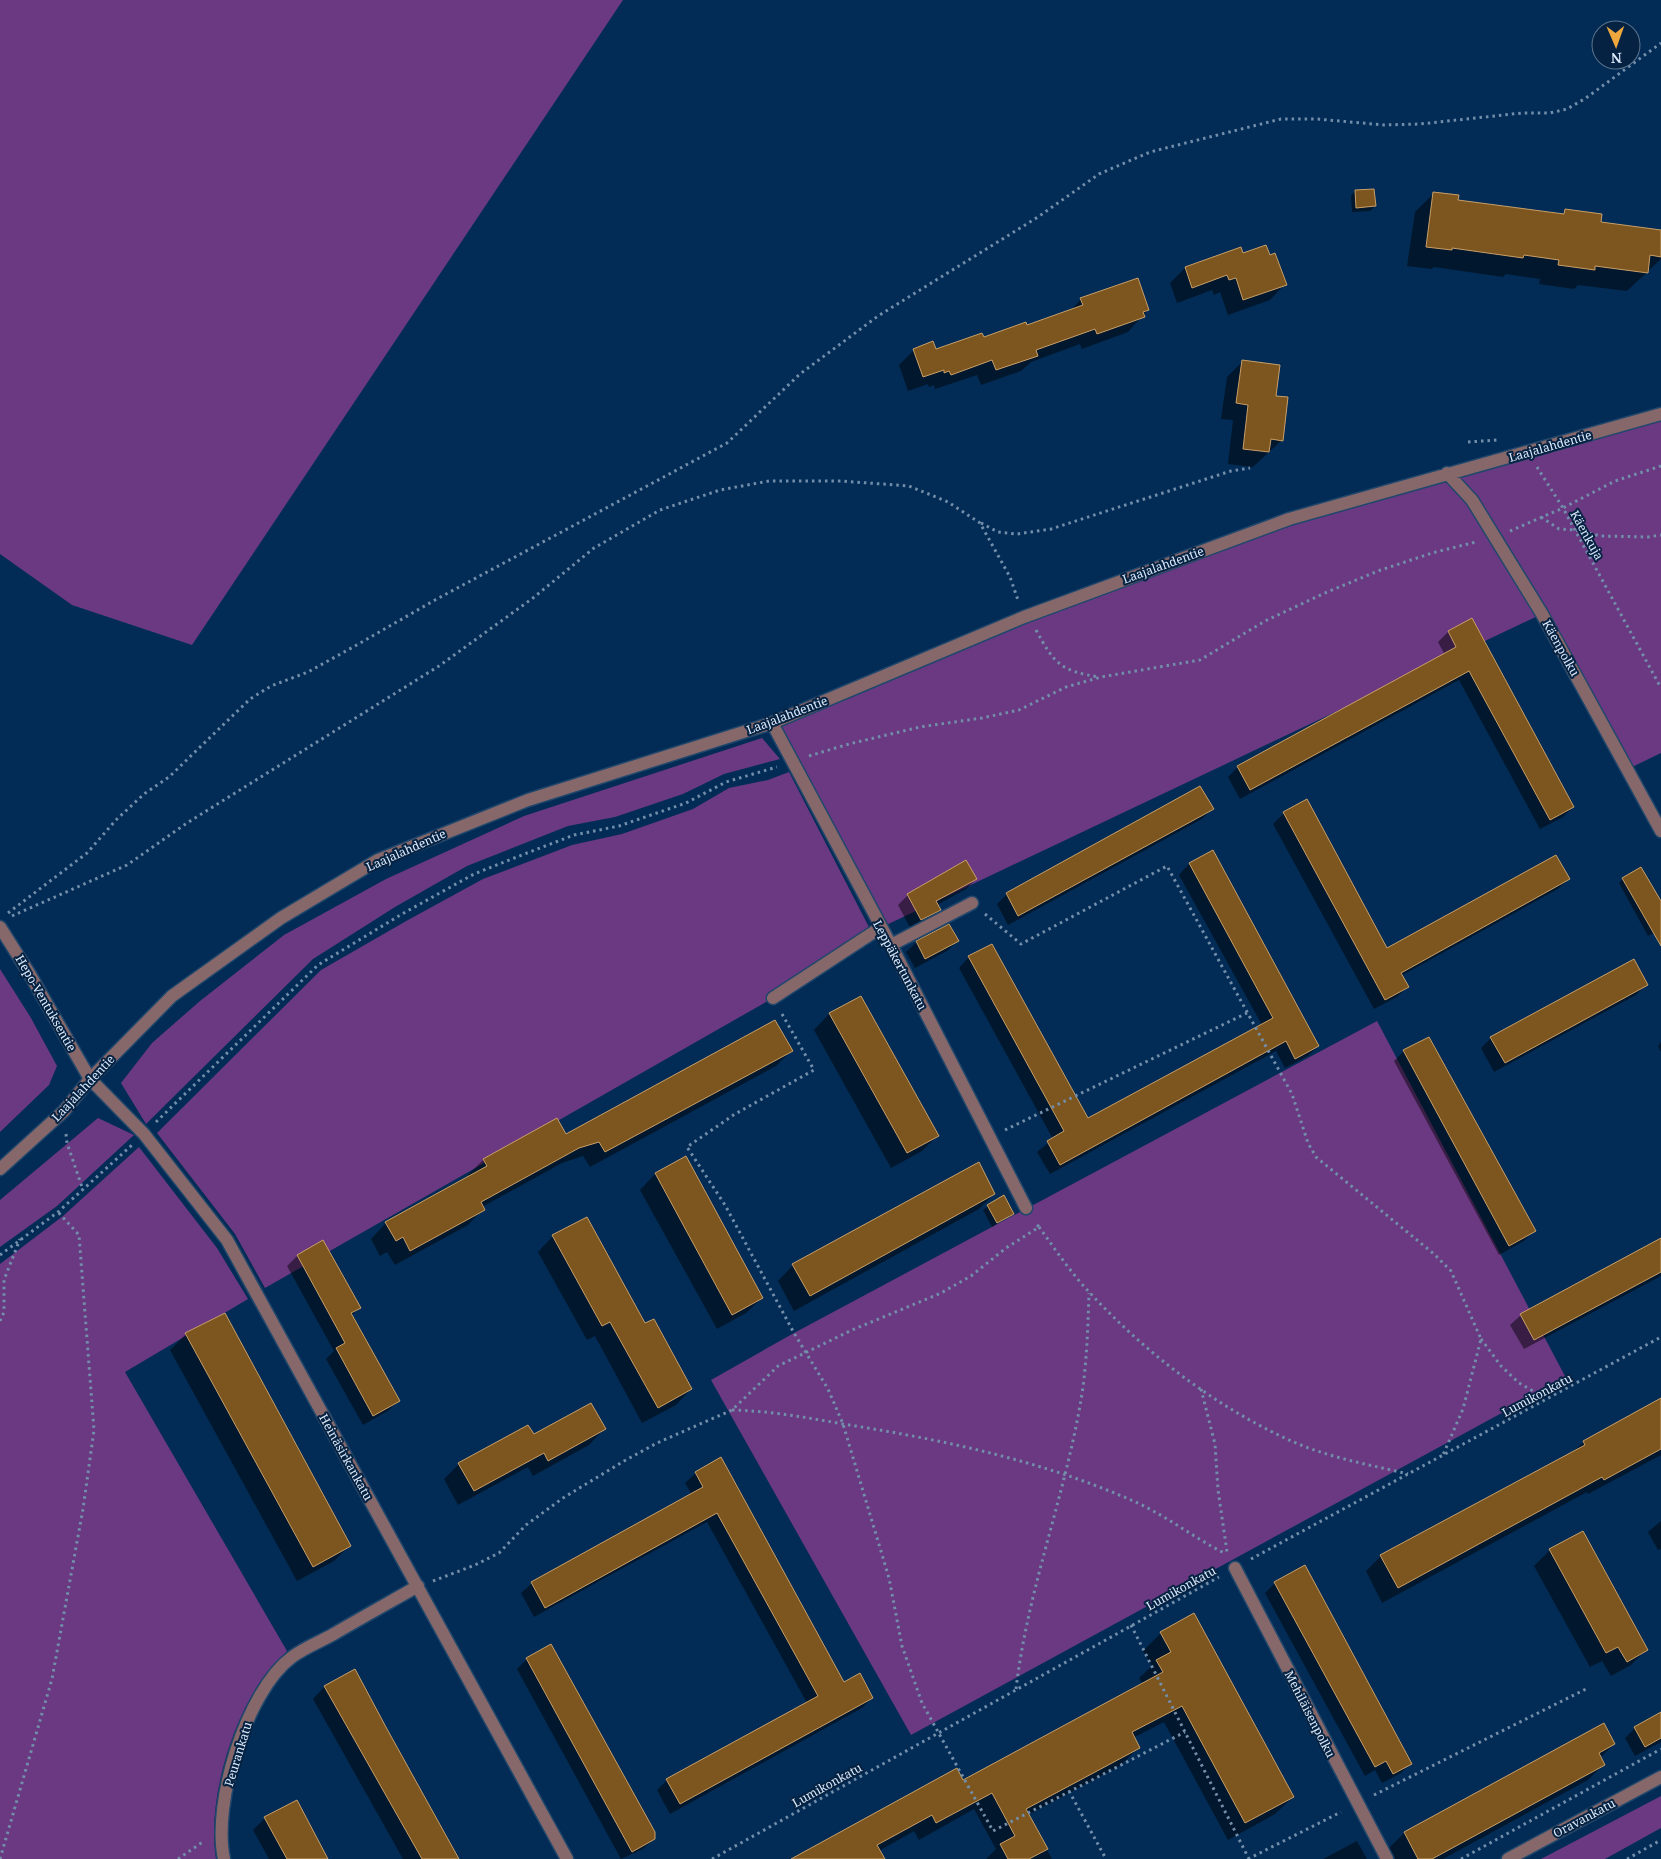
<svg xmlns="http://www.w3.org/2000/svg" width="1661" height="1859" font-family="'Noto Serif',serif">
<rect width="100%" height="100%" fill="#022c55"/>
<path fill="#6a3982" d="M0 0H623L192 645 72 605 0 554Z
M1661 414V753L1628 769 1542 614 880 928 772 723 1289 519Z
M762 738 780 759 724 774 683 794 615 817 568 826 467 866 395 907 313 959 146 1124 121 1083 152 1043 200 1001 284 935 386 879 524 816Z
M789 772 872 933 773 998 265 1288 235 1234 157 1133 321 970 408 920 483 879 572 845 622 834 693 809 729 788 768 780Z
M0 969 31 1018 57 1066 49 1085 0 1132Z
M1377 1021 1566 1378 911 1735 711 1380 794 1333Z
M98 1118 134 1135 57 1206 0 1247V1200Z
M139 1147 217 1248 248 1299 125 1372 287 1651C279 1660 269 1669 262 1679 230 1725 207 1803 216 1859H0V1264L63 1216Z
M1661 1796V1828L1605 1859H1541Z"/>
<path fill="#0007" d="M1355 191 1375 206 1370 211 1352 212 1351 196Z
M1434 193 1457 201 1561 215 1566 210 1599 223 1661 231V259L1627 291 1578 285 1574 289 1539 284 1540 279 1506 274 1503 277 1434 267 1432 269 1407 266 1415 212Z
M1243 255 1285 284 1270 300 1228 315 1220 292 1214 295 1212 290 1177 303 1170 283 1185 268Z
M1081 299 1148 310 1128 332 1082 349 1080 344 1031 362 1021 371 981 385 977 375 935 389 934 385 929 387 928 384 908 391 899 365 914 350H935L1026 327 1069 312Z
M1242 362 1275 397 1282 440 1253 467 1228 464 1233 420 1221 419 1227 377Z
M1471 620 1573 807 1563 817 1540 829 1459 680 1240 799 1228 777 1238 767 1445 655 1438 642 1448 632Z
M1306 801 1387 950 1569 879 1558 889 1401 976 1407 987 1397 997 1374 1009 1273 824 1284 813Z
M1212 809 1202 819 1008 925 997 904 1007 894Z
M1213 852 1318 1046 1308 1056 1285 1068 1276 1051 1050 1174 1037 1152 1053 1139 959 968 969 957 991 945 1088 1120 1262 1025 1179 875 1189 864Z
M976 879 966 889 937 905 940 910 930 920 911 929 898 905 908 895Z
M1623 879 1661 906V929L1648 936 1619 883Z
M949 926 957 941 947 951 915 968 906 952 917 942Z
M1633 961 1646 985 1636 995 1494 1072 1481 1048 1491 1038Z
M860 997 937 1136 922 1151 891 1168 814 1030 829 1014Z
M1661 1042V1052L1658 1046Z
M791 1051 776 1066 590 1167 583 1156 562 1163 482 1207 483 1209 468 1225 395 1265 387 1252 380 1256 371 1239 386 1223 469 1177 468 1175 483 1160 557 1119 566 1135Z
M1404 1051 1534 1231 1524 1241 1499 1255 1394 1061Z
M686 1157 762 1298 746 1313 717 1329 640 1190 655 1174Z
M994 1194 979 1209 794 1311 778 1281 793 1265Z
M988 1206 1013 1213 992 1227 983 1210Z
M553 1236 645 1325 691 1389 676 1405 642 1423 595 1336 587 1340 538 1252Z
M1661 1240V1276L1524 1349 1510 1325 1521 1315Z
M323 1242 359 1308 351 1316 398 1401 388 1411 363 1425 326 1359 334 1351 287 1266 297 1256Z
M224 1315 349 1546 334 1561 297 1581 170 1350 186 1334Z
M1661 1400V1455L1588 1494 1587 1492 1382 1603 1366 1571 1381 1556 1573 1452 1584 1442Z
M604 1429 589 1445 533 1476 528 1467 458 1505 444 1479 459 1464 533 1436Z
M696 1473 843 1683 872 1698 862 1708 670 1814 657 1790 667 1780 807 1703 707 1522 534 1617 521 1593 532 1583 692 1495 685 1483Z
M1661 1521V1549L1658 1550 1648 1532Z
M1550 1550 1647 1649 1631 1665 1611 1676 1602 1661 1590 1667 1534 1566Z
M1275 1583 1411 1763 1401 1773 1382 1783 1375 1770 1365 1776 1265 1593Z
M1194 1615 1293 1797 1275 1814 1228 1840 1164 1722 1133 1738 1138 1748 1121 1765 1028 1815 1052 1859H986L996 1849 974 1809 919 1840 914 1831 879 1851 883 1859H793L962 1782 1143 1684 1139 1678 1152 1666 1143 1651 1161 1633Z
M527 1659 654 1839 643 1849 621 1859 517 1669Z
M355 1671 457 1859H403L313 1699 324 1687Z
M1661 1714V1742L1635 1756 1625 1738 1635 1728Z
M1614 1744 1600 1758 1604 1764 1588 1780 1443 1859H1395L1389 1848 1404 1833Z
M265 1818 327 1859H269L253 1830Z
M1357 1841 1367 1859H1323Z"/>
<path fill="#7c561e" stroke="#c99f69" d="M1374 189 1376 206 1356 208 1355 190Z
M1433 192 1459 195 1458 200 1564 214 1565 209 1602 214 1601 222 1661 230V257L1650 255 1648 273 1595 266V270L1558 265 1559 260 1524 255 1523 258 1452 248V250L1426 247Z
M1266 245 1270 255 1275 253 1287 285 1243 300 1236 278 1229 280 1227 275 1192 288 1185 267 1241 247 1243 253Z
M1138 278 1149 310 1143 312 1145 317 1097 334 1095 329 1036 350 1038 356 996 370 992 360 951 375 949 371 944 373V370L923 377 913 349 933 341 936 349 982 333 984 337 1026 322 1027 325 1083 305 1080 298Z
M1242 360 1280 365 1276 396 1288 397 1283 441 1271 439 1269 452 1243 449 1248 405 1236 403Z
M1472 618 1574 807 1550 820 1469 671 1250 790 1237 766 1456 647 1448 631Z
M1200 786 1214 809 1018 916 1006 893Z
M1307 799 1387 948 1556 855 1570 879 1401 973 1409 987 1385 1000 1283 812Z
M1213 850 1319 1046 1295 1059 1286 1041 1060 1165 1047 1141 1064 1131 968 956 992 944 1088 1118 1273 1018 1189 863Z
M966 860 977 879 936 901 941 910 921 920 907 894Z
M1641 867 1661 901V946L1622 878Z
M949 924 959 941 925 959 916 941Z
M1634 959 1648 985 1505 1063 1490 1037Z
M861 996 939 1136 907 1153 829 1013Z
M775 1020 793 1051 605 1152 599 1142 579 1148 481 1202 485 1210 410 1251 403 1237 396 1241 385 1222 487 1166 483 1159 557 1118 566 1134Z
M1429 1037 1536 1231 1509 1246 1403 1050Z
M686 1156 763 1298 732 1315 655 1173Z
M979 1162 995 1194 810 1296 792 1264Z
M1004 1195 1014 1214 997 1223 987 1205Z
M587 1217 645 1323 654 1319 692 1389 658 1408 610 1322 602 1326 552 1235Z
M1661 1238V1272L1534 1340 1520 1314Z
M323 1240 361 1308 351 1313 400 1401 373 1416 336 1348 345 1343 297 1255Z
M225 1313 351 1546 313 1567 185 1333Z
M1661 1398V1449L1604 1480 1602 1477 1398 1588 1380 1555 1585 1445 1583 1441Z
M591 1403 606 1429 548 1461 544 1453 474 1491 458 1463 528 1425 534 1434Z
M721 1457 844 1682 860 1673 873 1698 680 1804 666 1779 818 1696 717 1513 545 1608 531 1582 703 1487 695 1472Z
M1583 1531 1648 1650 1627 1662 1618 1647 1606 1653 1549 1549Z
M1305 1565 1412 1764 1393 1774 1386 1761 1375 1767 1274 1582Z
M1194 1613 1294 1797 1245 1823 1182 1706 1132 1732 1140 1748 1026 1809 1048 1849 1029 1859H1008L1000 1844 1015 1836 992 1793 936 1823 932 1815 877 1845 885 1859H791L957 1768 963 1780 1163 1672 1156 1660 1171 1652 1160 1632Z
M551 1644 655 1832V1839L632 1852 526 1658Z
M355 1669 387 1729 459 1859H422L324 1686Z
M1661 1712V1738L1645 1747 1634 1727Z
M1604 1723 1615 1744 1599 1753 1605 1765 1432 1859H1418L1404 1832Z
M297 1800 328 1859H287L264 1817Z"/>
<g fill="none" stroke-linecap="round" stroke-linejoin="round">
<defs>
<path id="minor" d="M1447 473 1472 500 1542 614 1661 831
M772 723 891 945 1026 1208
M0 927 29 973 90 1079 144 1134 227 1240 567 1859
M891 945 972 903
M773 998 880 928
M0 1169 64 1111 90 1079 172 996 281 918 378 860 528 800 772 723 1024 617 1289 519 1661 414
M1235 1568 1387 1859
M224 1859C212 1804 246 1691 292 1657 304 1648 319 1642 332 1635 361 1618 390 1602 418 1586
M1508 1859 1661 1777"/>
</defs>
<use href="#minor" stroke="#21476c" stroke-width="15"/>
<path stroke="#738eaa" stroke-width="3" stroke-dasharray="2.5 4" stroke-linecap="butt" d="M1468 442 1497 440
M1537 467 1563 508 1661 688
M1541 517 1559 529 1575 530 1601 536 1648 537 1661 535
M981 523 998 532 1017 534 1051 529 1231 471 1250 468
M1510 531 1563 508 1615 481 1661 466
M1036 630C1054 663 1060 671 1099 677
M809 756 849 744 920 727 982 718 1019 710 1066 687 1101 677 1200 660 1265 621 1325 593 1378 571 1432 553 1476 542
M8 913 87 853 116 820 144 794 169 777 250 699 271 686 308 672 355 646 435 600 727 443 800 374 878 316 1038 217 1099 174 1150 152 1281 119H1317L1384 125 1420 124 1522 113H1550L1567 109 1586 98 1661 43
M985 914 1021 944 1167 866 1292 1094 1308 1143 1316 1157 1434 1254 1451 1271 1481 1339 1463 1409 1443 1455
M12 916 127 865 187 823 439 666 533 598 594 548 660 510 720 490 769 481H841L909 486 948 502 980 523 1010 577 1018 600
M782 1014 814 1070 735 1114 687 1147 725 1205 794 1333 828 1389 843 1424 869 1511 889 1578 902 1646 922 1703 993 1831 1185 1732
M156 1122 318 965 402 914 474 874 527 853 574 835 619 826 686 803 726 782 777 767
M1005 1130 1247 1013
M66 1134 67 1143 83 1190
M1039 1227C1055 1249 1071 1273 1090 1293 1145 1352 1213 1405 1287 1439 1325 1457 1367 1464 1408 1474
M0 1255 58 1212 132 1145
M0 1321 4 1312V1280L20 1239
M1481 1339 1501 1366 1519 1383 1547 1399
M1201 1389 1215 1444 1218 1490 1227 1552
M732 1410C772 1411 809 1418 849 1425 944 1440 1042 1461 1131 1500 1164 1514 1194 1538 1226 1554
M1251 1559 1661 1337
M433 1581 475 1565 499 1553 526 1525 563 1498 624 1461 657 1443 732 1410 778 1366 852 1330 941 1293 971 1276 1006 1248 1039 1227 1035 1222
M1131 1625 1249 1859
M1016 1689C1028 1586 1068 1489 1083 1387 1087 1356 1088 1324 1089 1293
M1069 1791 1106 1859
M1374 1795 1588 1688
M0 1859 52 1679 83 1509 94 1430 79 1235 58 1212
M178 1859 204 1841
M712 1859 1219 1577
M1248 1859 1341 1812
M1461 1859 1661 1749
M1627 1859 1661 1840"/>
<use href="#minor" stroke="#86686a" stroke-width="12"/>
</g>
<g text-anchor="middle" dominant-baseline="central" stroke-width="4" stroke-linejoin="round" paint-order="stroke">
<g font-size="12" fill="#ddeafa" stroke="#052242">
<text transform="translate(1550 446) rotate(-16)">Laajalahdentie</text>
<text transform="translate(1587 535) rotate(61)">Käenkuja</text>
<text transform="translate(1163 565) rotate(-20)">Laajalahdentie</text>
<text transform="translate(1561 648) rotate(61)">Käenpolku</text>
<text transform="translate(787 715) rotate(-21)">Laajalahdentie</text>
<text transform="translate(406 850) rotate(-24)">Laajalahdentie</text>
<text transform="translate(900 965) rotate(62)">Leppäkertunkatu</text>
<text transform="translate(46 1003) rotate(60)">Hepo-Ventuksentie</text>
<text transform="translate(83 1088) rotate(-47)">Laajalahdentie</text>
<text transform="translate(1537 1395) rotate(-28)">Lumikonkatu</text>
<text transform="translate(346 1457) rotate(61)">Heinäsirkankatu</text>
<text transform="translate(1181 1588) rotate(-29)">Lumikonkatu</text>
<text transform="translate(1310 1714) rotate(63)">Mehiläisenpolku</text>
<text transform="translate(238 1754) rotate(-73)">Peurankatu</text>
<text transform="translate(827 1785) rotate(-29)">Lumikonkatu</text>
<text transform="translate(1584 1818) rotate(-28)">Oravankatu</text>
</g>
</g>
<g transform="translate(1616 45) rotate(178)"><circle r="24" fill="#052242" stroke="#5b728c"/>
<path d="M0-4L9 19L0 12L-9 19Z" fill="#eea73d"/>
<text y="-8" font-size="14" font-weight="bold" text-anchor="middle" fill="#ddeafa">N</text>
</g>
</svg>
